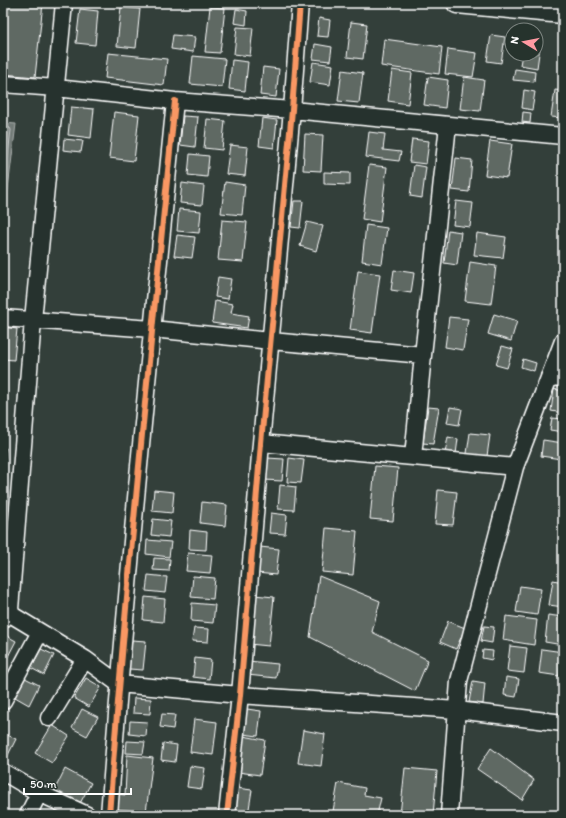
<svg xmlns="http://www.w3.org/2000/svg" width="566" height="818" font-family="Itim,sans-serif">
<rect width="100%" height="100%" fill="#333f3a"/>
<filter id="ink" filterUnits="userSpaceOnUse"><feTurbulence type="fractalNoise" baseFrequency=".025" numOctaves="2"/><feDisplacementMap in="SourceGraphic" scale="8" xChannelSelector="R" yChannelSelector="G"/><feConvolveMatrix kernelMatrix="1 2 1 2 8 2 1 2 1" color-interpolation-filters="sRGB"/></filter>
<g filter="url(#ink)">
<path fill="#737b78" stroke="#abb0ae" d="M3 123 16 124 3 229Z"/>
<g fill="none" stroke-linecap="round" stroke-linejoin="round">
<path stroke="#c7cac9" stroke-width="1" d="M3 127 10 128 11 130 3 197"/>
</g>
<path fill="#5f6964" stroke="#fff" d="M3 3H43L35 77 3 74Z
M121 7 140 9 136 48 117 46Z
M210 7 225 8 220 53 205 52Z
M80 9 98 11 95 45 76 43Z
M236 9 247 11 246 25 234 23Z
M319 18 330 20 328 37 317 36Z
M351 22 367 24 363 59 347 57Z
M237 27 253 28 250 56 234 54Z
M173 35 195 37 193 52 171 49Z
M491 35 505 37 501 63 487 61Z
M536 38 541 39 537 68 520 65 522 54H536Z
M384 39 442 47 439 74 381 66Z
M315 44 332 47 330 61 313 59Z
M448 49 477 53 473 77 445 74Z
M108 53 167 59 164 85 105 78Z
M193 56 225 59 222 87 190 84Z
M232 60 248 62 245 91 229 89Z
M313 62 333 65 330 85 310 82Z
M263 67 279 69 276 97 260 95Z
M515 69 535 72 534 82 513 80Z
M342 70 363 73 359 103 338 101Z
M392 70 412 73 408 104 388 101Z
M428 77 448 80 445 108 424 105Z
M464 77 484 80 480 111 460 109Z
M524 90 535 92 532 110 522 108Z
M555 90 563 91 562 118 551 117Z
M71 107 94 109 91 138 68 135Z
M114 112 139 115 134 161 109 158Z
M523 112 531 113 530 123 522 122Z
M183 116 198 117 195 147 180 145Z
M262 118 277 120 274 148 259 146Z
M207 119 225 121 222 150 204 148Z
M369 132 385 134 383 150 401 152 399 161 366 157Z
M305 134 323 135 321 171 303 170Z
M64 139 83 141 81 152 63 150Z
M412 139 429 141 426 164 409 162Z
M490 141 512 144 507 178 485 175Z
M230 145 248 147 245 176 226 174Z
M190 154 209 156 207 177 188 175Z
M456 158 472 160 469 192 452 190Z
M369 165 387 167 380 222 362 219Z
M414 165 426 167 422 198 410 196Z
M324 172 350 173V185L324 184Z
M225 182 245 185 242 215 221 213Z
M182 183 204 186 202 205 180 203Z
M294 201H303L300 228 291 227Z
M456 201 473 203 470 227 453 225Z
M179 209 201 211 199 233 177 231Z
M222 220 247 222 243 262 218 260Z
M307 222 323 226 316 251 300 246Z
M366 225 387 228 382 264 362 261Z
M448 230 461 232 457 265 444 263Z
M477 233 506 237 503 258 474 255Z
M177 235 195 237 192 258 174 256Z
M470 262 496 266 491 304 465 301Z
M394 270 414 273 411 293 391 290Z
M358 271 380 274 372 333 350 330Z
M218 277 231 279 228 299 215 297Z
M215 301 233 304 231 313 249 316 247 328 212 323Z
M494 314 517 321 511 341 488 334Z
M449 317 468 319 463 350 445 347Z
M3 327 17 329 14 360 3 359Z
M502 346 513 349 507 368 496 365Z
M523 359 536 363 534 371 521 367Z
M554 389 563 391V413L551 411Z
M428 407 439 408 433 444 423 443Z
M450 407 462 409 459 425 447 423Z
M552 418 563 419V432L550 430Z
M470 433 490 435 486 463 466 460Z
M448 437 458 439 456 454 445 453Z
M543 440 563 443 561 459 541 456Z
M3 448H6L3 475Z
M267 458 284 459 282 481 264 480Z
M289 458 304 460 301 483 287 482Z
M375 466 398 468 393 521 370 519Z
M280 485 296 487 294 510 278 509Z
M154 490 174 492 172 513 152 511Z
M438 490 457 492 453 525 435 524Z
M202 502 227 505 225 526 200 523Z
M271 513 287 515 285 534 269 533Z
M153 519 171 521 169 537 151 535Z
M326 528 357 531 353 575 322 572Z
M190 530 207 532 206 550 189 549Z
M147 540 171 542 169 557 146 554Z
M260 547 279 549 276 575 257 573Z
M188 553 212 555 210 573 186 571Z
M154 558 170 559 169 571 153 570Z
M148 575 167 577 165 593 146 591Z
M193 576 215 578 213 599 191 597Z
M319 576 380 601 372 632 428 660 415 691 310 637Z
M553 580 563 582V607L549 605Z
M520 586 541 589 537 615 516 612Z
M254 595 274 597 269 646 249 644Z
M145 597 165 599 163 622 143 620Z
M192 603 215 605 213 623 191 621Z
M548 615 563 617V645L545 642Z
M506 616 537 620 534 645 503 640Z
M448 621 465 628 456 649 440 642Z
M484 626 494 627 492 643 481 641Z
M194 628 209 629 208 642 192 641Z
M3 634 16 641 4 664 3 663Z
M132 640 146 641 143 670 129 669Z
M510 646 527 648 524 673 507 671Z
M41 649 54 655 44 675 31 668Z
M542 649 563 652 559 676 539 673Z
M483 650 493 651 492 660 482 658Z
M195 658 211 660 209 679 193 677Z
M248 661 278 664 276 678 247 675Z
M506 677 519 679 516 697 504 695Z
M25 678 39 685 29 705 15 697Z
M86 678 101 687 89 707 74 698Z
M473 681 485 683 483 704 469 702Z
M134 698 151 699 150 714 133 713Z
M82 709 98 717 87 736 72 728Z
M247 709 261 711 258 736 243 734Z
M162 714 175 715 173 729 160 727Z
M194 719 217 722 213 755 190 752Z
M130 721 147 722 146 736 129 734Z
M52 725 69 736 52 763 35 753Z
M303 730 325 734 321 766 298 763Z
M3 733 16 739 4 763 3 762Z
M243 736 265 740 260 775 238 772Z
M127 741 145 742 143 754 126 753Z
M163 743 177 745 175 762 161 760Z
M491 748 534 780 522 800 477 769Z
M127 755 153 758 146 812 115 809 117 794 125 795Z
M190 766 205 768 202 789 187 787Z
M405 768 437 771 433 815H400Z
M65 769 91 783 78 807 53 793Z
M338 783 365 788 364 795 381 798 377 815H359L333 811Z
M236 788 252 790 248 815H233Z"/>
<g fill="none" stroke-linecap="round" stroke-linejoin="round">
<defs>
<path id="minor" d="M3 84 56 88 175 101 292 110 563 136
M3 318 152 329 271 341 423 355
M549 377 563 378
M261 443 413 457 515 467
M413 457 423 355 448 125
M3 605 10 609 12 615 85 659 119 684 240 695 457 710 563 723
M3 620 10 609 33 320 64 3
M3 701 40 632
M49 718 85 659
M3 772 39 793 87 815
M28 815 39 793
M109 815C127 577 151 339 175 101
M227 815 240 695 261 443 292 110 300 3
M449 815 459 681 515 467 563 341"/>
<path id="tertiary" d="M457 3 563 13"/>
</defs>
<use href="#minor" stroke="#fff" stroke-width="19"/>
<use href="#tertiary" stroke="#fff" stroke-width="23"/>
<use href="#minor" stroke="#26332d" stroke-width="16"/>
<use href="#tertiary" stroke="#26332d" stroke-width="20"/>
<defs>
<path id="cycleway" d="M109 815C127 577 151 339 175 101
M227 815 240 695 261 443 292 110 300 3"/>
</defs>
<use href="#cycleway" stroke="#26332d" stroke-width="8"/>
<use href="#cycleway" stroke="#f99763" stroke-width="6"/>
</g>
</g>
<rect width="566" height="818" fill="none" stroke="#26332d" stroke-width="16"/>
<rect x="8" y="8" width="550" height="802" fill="none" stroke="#fff" stroke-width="1.5" filter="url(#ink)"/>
<g transform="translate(524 42) rotate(280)"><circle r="19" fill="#26332d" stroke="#7d8581"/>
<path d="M0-3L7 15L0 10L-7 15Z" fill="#ff9aa2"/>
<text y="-6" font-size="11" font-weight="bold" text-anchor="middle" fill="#ffffff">N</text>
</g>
<path d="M24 788v6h107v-6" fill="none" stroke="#ffffff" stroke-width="2"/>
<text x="30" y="788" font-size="12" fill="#ffffff" stroke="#26332d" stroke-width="3" paint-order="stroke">50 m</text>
</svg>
